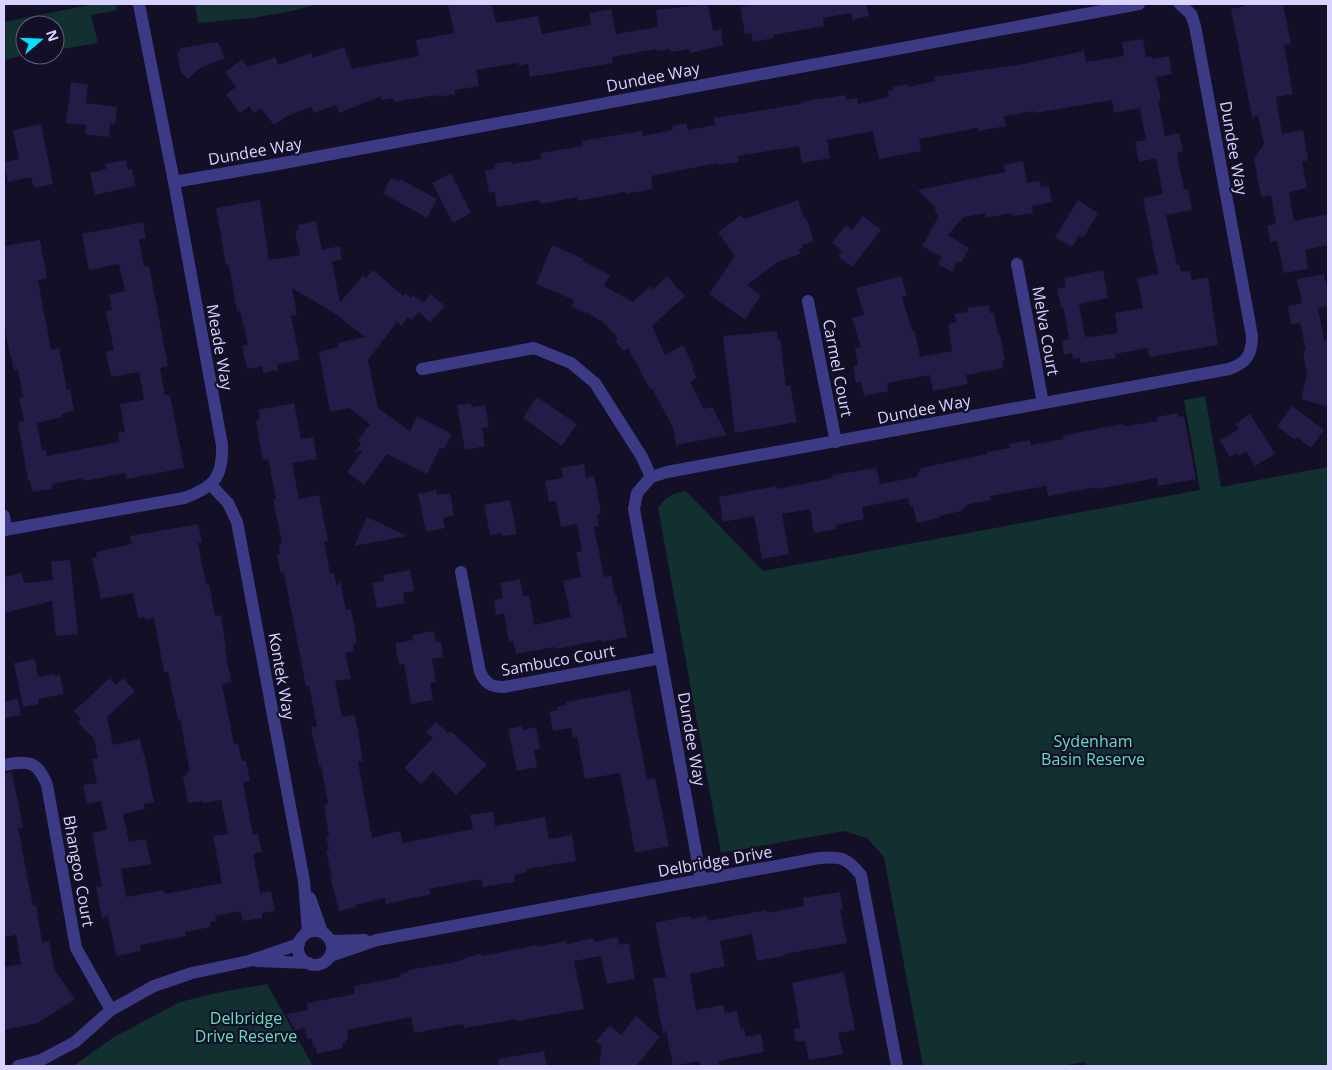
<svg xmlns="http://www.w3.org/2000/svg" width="1332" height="1070" font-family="'Open Sans',sans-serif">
<rect width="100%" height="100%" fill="#130f26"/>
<path fill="#12302f" d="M94 4H116L117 10 114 11 91 15 98 43 55 50V25H25V55H28L4 60V22Z
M195 4H319L292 11 252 18 198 23Z
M1205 396 1221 487 1328 467V1066H1086L1085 1062 1061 1066H923L884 857 867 838 844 831 721 853 658 508C665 497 673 493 686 491L763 571 1200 490 1184 400Z
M267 984 313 1066H73L114 1037 180 1002 221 992Z"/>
<path fill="#241b47" d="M448 4H492L496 23 538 16 542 34 591 25 589 13 611 9 616 34 658 27 656 10 708 4 713 31 721 29 723 45 690 53 689 49 671 52 670 49 657 51 656 49 612 57 613 63 530 77 528 64 519 66 518 63 476 70 479 86 455 90V94L437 97 436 95 394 102 393 98 381 100V96L339 113 336 105 314 113 311 107 287 116 274 125 261 108 254 113 249 106 240 113 226 94 236 87 225 72 242 59 248 67 275 57 278 65 311 53 313 58 344 47 352 69 419 56 416 40 454 33Z
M755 4H866L869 16 852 20 851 13 823 18 824 26 773 35V38L753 42 751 33 745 34 740 7Z
M1245 4H1283L1291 44 1284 45 1293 94 1276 97 1282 134 1303 130 1308 160 1302 162 1307 188 1289 192 1294 221 1328 214V245L1305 250 1308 269 1284 273 1277 241 1270 242 1267 226 1276 224 1271 195 1261 197 1254 159 1264 144 1258 116 1252 117 1231 9 1245 6Z
M1143 39 1146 57 1151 56 1152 59 1169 56 1172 74 1156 77 1161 100H1158L1165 136 1179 133 1183 151 1177 153 1184 190 1188 189 1192 210 1166 215 1177 265H1180L1181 272 1190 271 1192 280 1208 277 1218 345 1149 357 1148 348 1115 354 1116 358 1080 363V358L1073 359 1072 353 1064 355 1062 341 1069 339 1063 306 1061 307 1057 289 1066 287 1064 278 1103 270 1108 298 1079 304 1085 337 1090 336V337L1118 333 1115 313 1143 308 1137 278 1158 274 1143 198 1163 194 1156 158 1139 162 1135 142 1146 140 1140 108 1114 113 1112 100 1035 113 1034 111 1004 116 1006 126 978 131 977 128 919 139 921 151 879 159 873 131 827 140 830 158 802 163 799 146 738 156 739 162 719 165 718 163 651 176 653 189 626 194 625 192 578 201 577 197 540 204 539 200 497 207 495 192 489 193 485 171 495 169 494 164 512 161V164L541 159V153L583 146 581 141 642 131 643 136 673 130 672 126 686 123 688 130 715 125 714 118 801 104V102L819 99 845 95 846 100 857 98 858 104 889 97 888 91 893 90V87L908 84V87L935 81V77L1023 64 1084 51 1086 62 1124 56 1122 42Z
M218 42 225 58 200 68 188 79 181 73 177 53 181 48Z
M71 82 88 85 86 103 117 107 115 124 110 123 109 137 85 134 86 125 66 123Z
M41 124 53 184 34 188 31 177 8 182 4 162 19 159 13 130Z
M126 160 128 170 132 169 135 186 95 195 90 173 106 169 105 164Z
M1023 161 1027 183 1040 181 1041 187 1049 186 1052 202 1032 206 1033 213 1013 216 1012 213 985 218V213L964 217 948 235 969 248 961 263 957 261 952 272 938 264 942 257 922 246 939 216 934 211 936 208 918 190 1005 172 1004 165Z
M451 173 471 213 453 223 432 183Z
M391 178 399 182 400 179 437 199 427 218 383 193Z
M260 200 269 260 300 255 295 231 299 230 298 225 316 221 322 250 340 246 342 259 332 262 340 302 363 276 366 278 373 270 403 296 406 293 411 298 413 295 423 303 431 294 445 306 430 322 419 312 411 320 408 317 401 326 397 322 368 360 378 408 410 431 417 416 452 434 444 449 440 448 427 474 387 454 364 485 347 472 363 450 355 452 361 443 358 440 370 424 349 408 330 412 319 352 339 347 338 343 365 337 334 313 292 288 297 315 291 316 300 360 277 364 278 370 263 373 262 366 247 369 242 346 248 345 240 311 237 312 229 265H226L216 208Z
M798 200 804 218 806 217 814 241 802 245 803 248 799 249 800 254 778 262 747 285 761 295 745 320 709 294 735 256 718 232 741 215 744 219Z
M1078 200 1098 213 1083 238 1079 235 1072 247 1055 237Z
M863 216 881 230 852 267 838 256 842 251 832 243 846 225 852 230Z
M143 222 146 238 139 240 144 267 149 266 168 366 160 368 165 395H170L184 468 126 479 125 473 84 481 83 478 52 484 53 489 32 492 30 480 28 481 18 422 24 421 19 398 23 397 18 370 14 371 11 355 10 356 4 322V246L40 240 47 278 38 280 51 350 59 348 67 390 70 389 74 411 61 414 62 417 37 423 42 451 46 450 47 456 119 442 118 433 125 432 120 404 144 400 139 372 111 377 106 352 114 350 106 311 112 310 109 295 125 291 119 264 89 270 82 234Z
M552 245 584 259 583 261 610 275 604 286 633 302 650 286 653 290 667 276 685 296 652 326 665 355 683 345 694 367 692 368 697 378 690 382 704 409 712 407 727 435 676 445 673 428 652 388 650 389 628 348 624 351 615 341 618 338 604 323 586 312 585 313 571 306 574 300 536 284Z
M1324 274 1327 289H1328V306L1318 308 1324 341 1328 340V407L1301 399 1307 376 1303 351H1306L1300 323 1291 324 1288 306 1302 303 1297 279Z
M901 276 907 295 902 297 912 331H915L920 357 952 351 948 324 956 322 954 314 968 312 967 308 989 305 990 313H994L998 334H1000L1005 360H1002L1003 368 966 375 968 384 933 391 930 375 887 383 888 391 864 396 861 382 856 383 853 366 858 365 855 348 861 347 852 318 864 315 856 288Z
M777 331V339H780L786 386 790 385 797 422 735 433 723 336Z
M537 397 577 424 562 446 523 418Z
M294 403 301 439 313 437 317 459 292 463 299 499 319 495 328 541H324L330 573H334L337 587 340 580 346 610 351 609 353 620 357 643 353 644 354 651 345 653 351 679 335 681 342 717 355 715 363 761 358 762 372 838 400 831 403 843 473 829 470 815 493 812 495 826 545 817 549 839 572 835 576 861 526 869 527 872 514 875 515 882 483 887 481 879 429 889 431 894 386 904 385 898 355 905 356 907 339 911 330 877 332 876 326 851 329 850 326 836H329L324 805 328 804 321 766H319L311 727 317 726 309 686 306 687 284 573H281L277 555 280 554 279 544 282 543 273 499H276L268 459 263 460 256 421 260 420 258 410Z
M471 403 472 407 485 405 489 427 482 428 485 446 465 450 457 405Z
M1292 406 1324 430 1311 448 1297 437 1295 440 1277 426Z
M1178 413 1179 417 1184 416 1196 479 1158 486 1157 478 1098 489 1097 487 1048 496 1046 486 990 496 991 500 968 504 962 511 939 516V518L917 523 913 506 910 507 908 498 862 507 864 519 836 525 837 529 814 533 810 509 782 514 789 554 762 559 754 516 723 522 719 497 776 486 777 489 833 478 832 475 876 468 880 484 916 477 921 468 987 454V452L1010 448 1009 444 1030 440 1031 445 1063 439 1062 436 1096 429 1123 424 1124 426H1128L1157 421V417Z
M1250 414 1275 454 1255 466 1246 451 1239 456 1237 453 1230 457 1220 440 1239 429 1235 424Z
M584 464 586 478 594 476 601 513 597 514 599 526 594 527 604 577 611 576 615 596 617 595 618 605 621 604 627 637 602 642 601 640 556 649 555 647 516 654 513 641 509 642 504 613 496 615 494 600 503 598 500 583 520 579 523 596 529 595 534 625 571 617 563 581 581 577 576 552 582 551 577 524 561 527 556 501 549 502 545 481 563 478 561 468Z
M436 490 437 495 450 493 454 515 443 518 445 528 426 532 418 494Z
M510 500 517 534 503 536 502 533 490 535 484 505Z
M367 517 407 536 354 546Z
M198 524 202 542 198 543 206 585 209 584 215 616 221 615 226 648H225L231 682 222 684 234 744H238L242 761H246L250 781 243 782 253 835 258 834 262 852 253 854 260 893 271 891 275 911 262 913V918L243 921 241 911 215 916 216 921 210 922 211 927 185 932 186 936 140 945 141 951 116 956 108 916 102 918 96 887 102 886 92 833 107 830 101 801 87 804 83 785 97 783 92 759 98 758 94 739 78 722 81 719 74 711 110 678 116 685 123 678 135 691 107 717 113 745 140 739 143 754 144 753 154 802 144 804 145 809 123 814 129 842 146 839 151 864 121 869 126 897 164 890 165 894 222 883 213 836 228 834 221 800 203 803 202 801 188 803 183 776 187 775 186 772 190 771 180 719 178 720 168 672H164L154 618 146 620 143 617 138 618 133 593 101 599 92 558 97 557 96 552 132 544 130 536Z
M70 560 78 634 56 636 52 601 4 613V577L22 573 24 583 53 580 51 562Z
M410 570 414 591 403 593 405 603 377 608 372 583 384 581 383 575Z
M434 631 436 642H441L443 657 432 659 436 682 430 683 433 700 411 704 404 664 399 665 395 643 413 640 412 635Z
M35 659 38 677 54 674V676L60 675 64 694 38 699 39 704 23 707 14 663Z
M630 690 647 780 655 778 669 846 635 853 620 773 585 779 577 737 573 738 571 728 553 731 549 712 557 710V707L567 705 566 702Z
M18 699 21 715 4 718V702Z
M436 722 448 733 451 731 487 765 456 795 433 771 421 784 404 768 433 738 426 732Z
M522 726 523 730 536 727 540 749 534 750 537 767 517 771 508 729Z
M12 772 23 827 18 828 33 906 36 905 42 942 49 941 54 969 75 999 38 1023 4 1030V967L21 964 16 935 4 937V773Z
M840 892 843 909H840L847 943 784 954V956L757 961 752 934 720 941 725 966 690 974 696 1010 723 1005 725 1013 737 1011 741 1029 744 1028 746 1037 761 1034 764 1052 718 1061 719 1066H700L699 1061 673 1066 666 1030 663 1034 653 979 666 977 655 923 683 917H691V919L707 916 708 921 766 910 767 913 804 906 803 898Z
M618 937 619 945 629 943 635 979 607 984 601 956 574 961 584 1009 517 1021V1019L464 1028 463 1024 414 1033 411 1017 347 1030 348 1040H345L346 1043H342L343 1048 317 1054 316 1047H313L312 1039H307L305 1028 295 1030 286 1014 308 1010 307 1003 355 994 354 986 401 977 400 974 408 972V970L450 963 463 960 465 958 480 954 483 956 537 945V947L566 941 567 944 593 938 594 942Z
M844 972 855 1030 838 1033 843 1054 809 1060 805 1041 796 1042 794 1029 800 1028 792 983Z
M636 1016 660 1037 636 1066H599L602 1046 596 1041 610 1025 621 1035Z
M544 1051 547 1066H499L498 1059Z"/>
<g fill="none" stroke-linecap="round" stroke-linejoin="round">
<path stroke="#3d3a85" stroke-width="12" d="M174 182 273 165 1139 4
M1017 264 1043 403
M808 301 836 442
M422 369 534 348 571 363 595 383 642 457 651 477
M211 485 228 503 237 522 304 881 308 932
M4 516 6 530
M4 530 184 498C214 487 223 478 222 445L174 182 139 4
M461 572 480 672C486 684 491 687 504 687L661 658
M4 765C28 760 38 761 47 785L76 948 111 1010
M701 880 634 509 637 493 651 477 667 472 1229 369C1247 363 1252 354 1252 336L1195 26 1191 14 1180 4
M310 898 322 932
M298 948a17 17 0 1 1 34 0a17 17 0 1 1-34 0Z
M331 941 365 940
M330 956 377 940 819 858C841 856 847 858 861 875L897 1066
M257 961 309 963
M18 1066 41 1060 75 1042 111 1010 154 986 192 973 249 961 299 944"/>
</g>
<g text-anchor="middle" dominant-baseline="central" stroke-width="4.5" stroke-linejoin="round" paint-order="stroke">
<g font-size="16" fill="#d9d4ff" stroke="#130f26">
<text transform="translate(653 77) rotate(-11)">Dundee Way</text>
<text transform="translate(1234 148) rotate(80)">Dundee Way</text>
<text transform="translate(255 151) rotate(-10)">Dundee Way</text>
<text transform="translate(1046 331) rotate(80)">Melva Court</text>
<text transform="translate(220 347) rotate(80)">Meade Way</text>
<text transform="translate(838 368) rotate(79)">Carmel Court</text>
<text transform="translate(924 409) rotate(-11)">Dundee Way</text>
<text transform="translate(558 660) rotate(-10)">Sambuco Court</text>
<text transform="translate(282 676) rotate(80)">Kontek Way</text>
<text transform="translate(692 739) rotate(80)">Dundee Way</text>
<text transform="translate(715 861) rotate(-10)">Delbridge Drive</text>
<text transform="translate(79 871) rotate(80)">Bhangoo Court</text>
</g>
<g font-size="16" fill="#5fe0c0" stroke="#130f26">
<text x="1093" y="741">Sydenham<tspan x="1093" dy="18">Basin Reserve</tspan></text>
<text x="246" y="1018">Delbridge<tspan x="246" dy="18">Drive Reserve</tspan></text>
</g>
</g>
<rect width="1332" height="1070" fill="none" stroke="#d9d4ff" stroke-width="10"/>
<g transform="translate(40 40) rotate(71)"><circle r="24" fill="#130f26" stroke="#625e7d"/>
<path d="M0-4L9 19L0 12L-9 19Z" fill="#00e5ff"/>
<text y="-8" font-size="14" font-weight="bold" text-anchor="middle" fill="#d9d4ff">N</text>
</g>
</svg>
